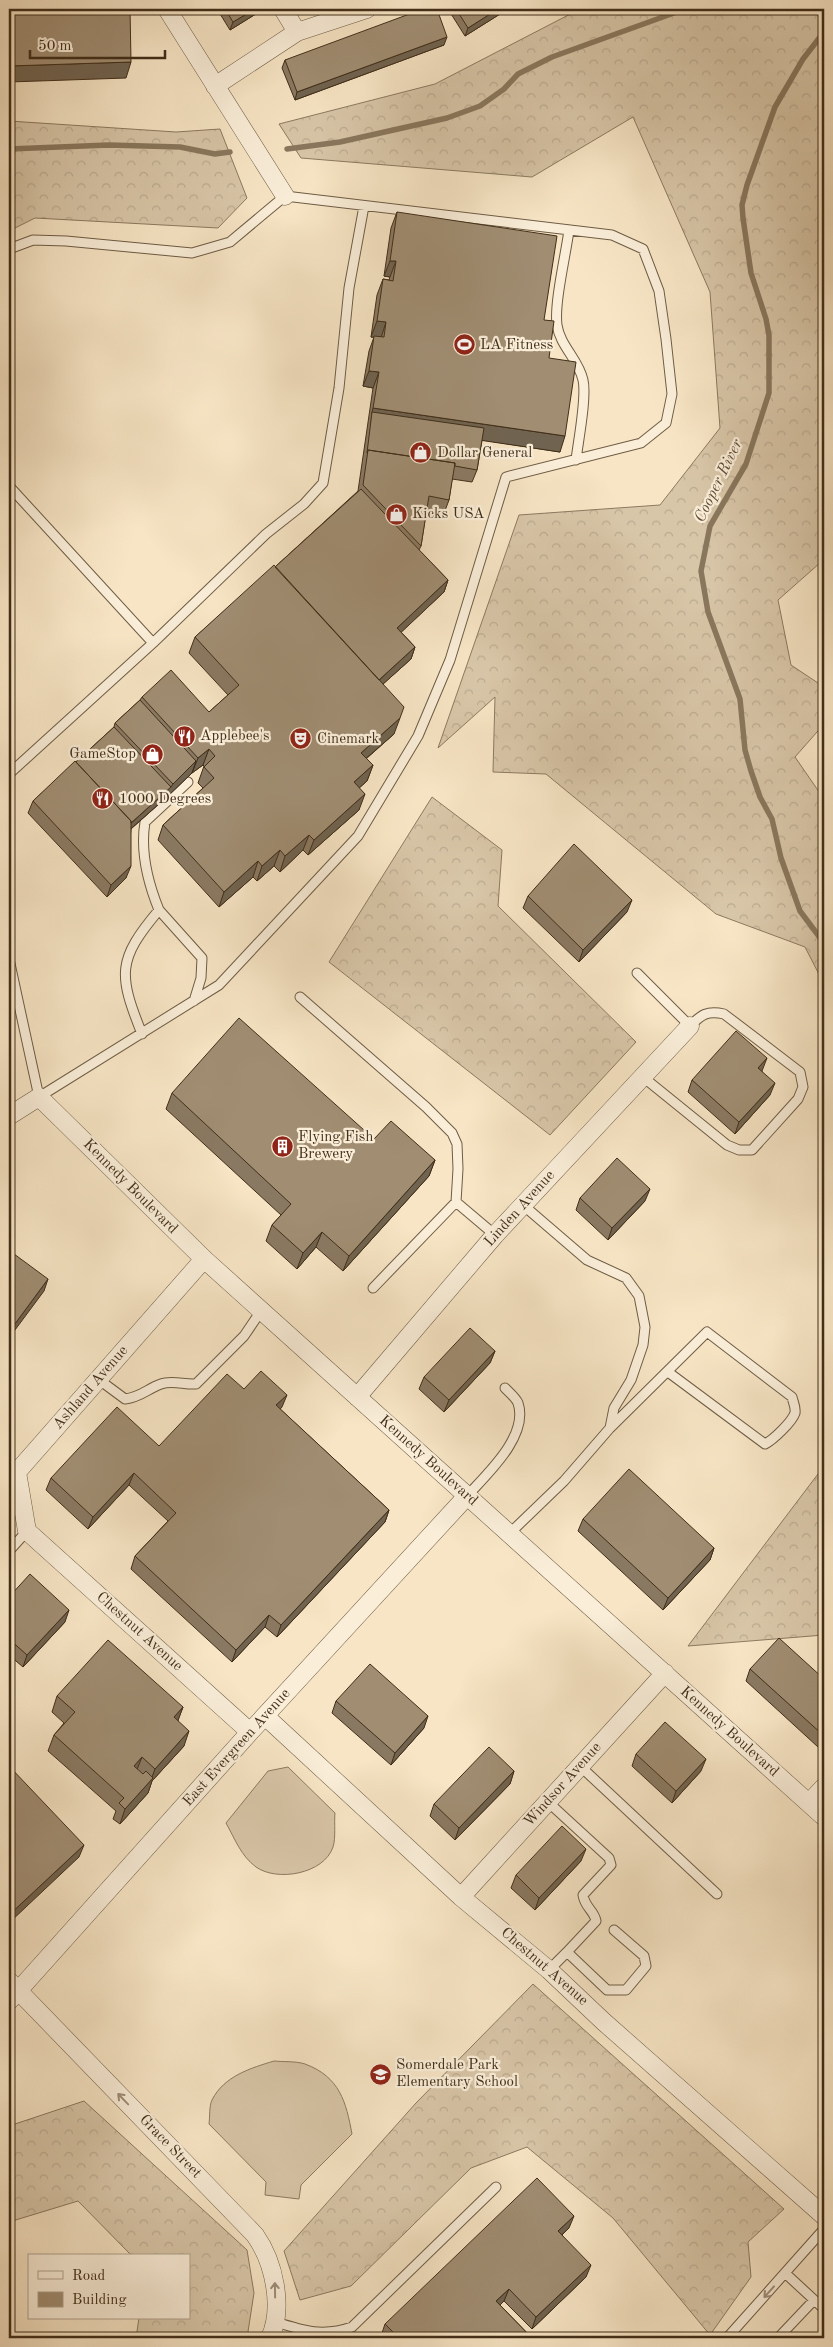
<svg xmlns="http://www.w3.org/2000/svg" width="833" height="2347" font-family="'Old Standard TT',serif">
<defs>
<pattern id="forest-crowns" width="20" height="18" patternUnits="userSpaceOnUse" patternTransform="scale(1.25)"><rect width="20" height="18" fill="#d8c6a8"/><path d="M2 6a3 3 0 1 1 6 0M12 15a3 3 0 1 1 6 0" fill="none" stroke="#bbaa90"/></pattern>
</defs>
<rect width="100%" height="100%" fill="#f7e5c5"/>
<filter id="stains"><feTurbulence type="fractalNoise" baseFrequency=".004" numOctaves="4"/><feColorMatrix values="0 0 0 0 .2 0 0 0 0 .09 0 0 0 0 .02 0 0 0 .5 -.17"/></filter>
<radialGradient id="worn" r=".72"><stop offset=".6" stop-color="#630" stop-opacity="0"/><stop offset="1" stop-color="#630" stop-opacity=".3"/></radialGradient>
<path fill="url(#forest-crowns)" stroke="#8c7a60" d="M580 9H824V541L821 562 778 600 791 665 824 687V724L795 757 824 799V984L805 947 716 914 546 774 493 772 495 697 438 748 519 515 660 505 720 428 710 292 633 117 532 177 301 158 279 124 435 84Z
M9 121 176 132 220 129 247 198 218 228 35 218 9 231Z
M432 797 502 850 498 906 636 1042 550 1135 329 962Z
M824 1466V1635L688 1646Z
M533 1984 784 2209 748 2242 751 2277 710 2335 613 2218 527 2147 471 2168 351 2286 300 2300 284 2251 416 2103Z
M84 2101 247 2250 254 2293 247 2338H136L139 2318H189V2256H132L78 2201 9 2222V2126Z"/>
<path fill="#d8c6a8" stroke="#8c7a60" d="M288 1767 335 1813C334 1823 336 1838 333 1847 324 1874 277 1882 256 1867 241 1856 235 1839 226 1823L268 1771Z
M274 2061C284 2062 296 2061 305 2064 340 2077 346 2102 352 2134L301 2185 299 2199 265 2195 266 2182 209 2124C210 2117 209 2106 212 2100 224 2076 251 2068 274 2061Z"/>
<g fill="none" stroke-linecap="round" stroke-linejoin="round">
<path stroke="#89775d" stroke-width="5.5" d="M824 32 803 59 775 107 747 185 742 205 743 218 751 273 766 319 769 335V393L746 464 710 526 701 571 708 612 740 699 745 750 751 771 760 797 772 819 781 858 800 911 824 943
M9 149 109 145 180 147 215 154 230 152
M287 149 340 142 447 118 480 106 504 89 518 74 552 57 685 9"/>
<defs>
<path id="service" d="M569 230C566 254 554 303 557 325 560 346 579 360 583 380 587 397 578 442 576 460
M9 249 33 240 66 241 192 253 230 242 285 196 612 235 643 249 659 291 666 339 672 394 666 423 641 443 506 477 450 660 418 736 358 836 219 985 39 1097 9 959
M9 486 153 643
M9 774 153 643 266 534 304 504 323 483 339 388 349 288 364 206
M159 910C148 883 140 852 145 822L188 782
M637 973 690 1026C701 1015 707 1010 724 1014L800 1072 803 1087 798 1099 752 1150H739L727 1145 643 1077
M300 997 426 1107 452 1133 457 1144 458 1169 456 1202
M142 1034C118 974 117 960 159 910L202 958 201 978 194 1001
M523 1205 587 1260 626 1278 639 1296 645 1327 643 1345 631 1380 614 1408 610 1428
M373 1288 456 1202 495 1235
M98 1379 125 1399C141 1397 147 1389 161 1384 172 1380 185 1385 196 1384L244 1336 261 1311
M467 1496C487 1474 529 1436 518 1403 516 1398 509 1392 505 1388
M509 1534 564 1481 610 1428 707 1332 792 1397C793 1402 796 1407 795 1413 792 1422 773 1440 765 1444L668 1372
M9 1551 27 1531
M580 1766 717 1894
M548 1802 609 1858 611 1865 583 1895C585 1908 594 1910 596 1921L567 1952
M549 1970 567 1952 607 1990H626L646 1966 644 1956 614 1930
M785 2273 824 2309
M276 2322C304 2331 323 2337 352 2327L496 2187
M727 2338 824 2229
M778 2338 814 2300"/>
<path id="minor" d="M167 9 285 196
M283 9 297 32
M215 86 297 32 367 9
M9 1116 39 1097 204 1259 824 1817
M204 1259 17 1472 27 1531 250 1732
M357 1397 495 1235 690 1026
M265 1716 461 1897 549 1970 604 2022 824 2216
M809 1803 824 1787
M461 1897 665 1673
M9 1981 255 2235C274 2262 284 2307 270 2338
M9 2001 250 1732 467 1496"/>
</defs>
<use href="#service" stroke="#6e5c44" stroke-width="11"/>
<use href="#minor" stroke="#6e5c44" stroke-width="19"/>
<use href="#service" stroke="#faeed9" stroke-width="9"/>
<use href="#minor" stroke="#faeed9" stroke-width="18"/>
</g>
<path fill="#8a7962" stroke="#412e19" d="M217 9H260L259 12 230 30Z
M448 9H508L465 36Z
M444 45 295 100 282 68 285 60Z
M397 212 544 320 560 452 482 440 477 470 472 482 452 479 449 500 443 516 426 513 421 546 419 550 448 580 444 592 401 632 415 647 411 659 383 684 394 734 366 759 373 765 367 781 359 788V810L308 855 303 850 280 872 274 866 257 881 253 877 219 907 158 840 163 825 203 788 198 783 204 766 203 765 192 773 168 796 131 829 126 878 107 897 28 813 33 801 114 727 115 723 140 700 142 697 209 712 228 695 189 653 195 637 275 567 358 491 373 388 363 386 369 351 374 337H371L377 295 383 279 389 280 390 277 384 276 391 228Z
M528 896 627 912 579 962 523 908Z
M762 1071 770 1095 735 1134 688 1092 692 1080Z
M172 1093 374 1139 435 1160 429 1176 343 1271 316 1247 297 1269 266 1241 272 1225 281 1215 166 1109Z
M580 1198 645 1201 608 1240 576 1210Z
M495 1351 490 1363 444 1412 419 1389 424 1377Z
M244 1389 282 1407 280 1409 389 1510 385 1522 277 1637 265 1627 232 1662 131 1569 135 1556 168 1521 129 1485 88 1529 46 1490 51 1478 159 1446Z
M583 1519 714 1548 710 1560 663 1610 578 1531Z
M9 1597 65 1622 23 1667 9 1655Z
M750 1669 824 1679V1741L818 1747 746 1681Z
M57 1696 183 1707 178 1720 184 1746 152 1781 148 1793 120 1824 113 1819 116 1811 48 1751 54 1735 64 1723 52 1712Z
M336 1701 424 1728 391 1765 332 1713Z
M636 1754 701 1771 672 1803 632 1766Z
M514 1771 510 1784 455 1840 430 1816 434 1804Z
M581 1861 535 1910 511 1888 516 1875Z
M569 2228 562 2235 586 2277 532 2329 504 2301 500 2305 532 2338H383L381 2336 385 2324Z"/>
<path fill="#706350" stroke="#412e19" d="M255 9H260L259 12 230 30 233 22Z
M498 9H508L465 36 468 28Z
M447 37 444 45 295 100 297 92Z
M131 62 126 78 9 82V66Z
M390 261H396L390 277 384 276Z
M377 321 386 322 381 338 371 337Z
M369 371 379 372 373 388 363 386Z
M373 408 565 436 560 452 371 424 372 412Z
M448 580 444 592 393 640 397 628Z
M415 647 411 659 372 694 377 682Z
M400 718 394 734 355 768 361 753Z
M209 749 203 765 192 773 198 758Z
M196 761 192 773 168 796 126 833 129 825 171 787 173 784Z
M373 765 367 781 348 798 354 782Z
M365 794 359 810 308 855 314 840Z
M309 835 303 850 280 872 285 856Z
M280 850 274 866 257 881 262 866Z
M258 861 253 877 219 907 224 892Z
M131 866 126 878 107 897 111 885Z
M632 900 627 912 579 962 583 950Z
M767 1058 762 1071 754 1080 758 1068Z
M775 1083 770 1095 735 1134 739 1122Z
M435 1160 429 1176 343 1271 349 1256Z
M12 1180 9 1189V1183Z
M650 1189 645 1201 608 1240 612 1228Z
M322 1232 316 1247 297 1269 303 1253Z
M48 1279 44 1291 9 1338V1332Z
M495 1351 490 1363 444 1412 449 1400Z
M287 1395 282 1407 272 1418 276 1405Z
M134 1473 129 1485 88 1529 93 1517Z
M389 1510 385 1522 277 1637 281 1625Z
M714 1548 710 1560 663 1610 668 1598Z
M69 1610 65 1622 23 1667 27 1655Z
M269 1615 265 1627 232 1662 236 1650Z
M183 1707 177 1723 174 1717Z
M428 1716 424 1728 391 1765 395 1753Z
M189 1731 184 1746 152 1781 148 1793 120 1824 125 1809 151 1780 155 1769Z
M824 1733V1741L818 1747 823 1735Z
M142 1757 136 1772 134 1766Z
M706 1759 701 1771 672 1803 676 1791Z
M514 1771 510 1784 455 1840 459 1828Z
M84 1845 79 1857 9 1923V1915Z
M586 1849 581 1861 535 1910 539 1898Z
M574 2216 569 2228 553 2243 558 2231Z
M591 2265 586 2277 532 2329 536 2317Z
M509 2289 504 2301 492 2313 496 2301Z"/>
<path fill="#a08d72" stroke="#412e19" d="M9 9H130L131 62 9 66Z
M225 9H255L233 22Z
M423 9H437L447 37 297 92 285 60Z
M456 9H498L468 28Z
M397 212 557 236 544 320 554 321 549 358 576 362 565 436 373 408 379 372 369 371 374 336 384 337 386 322 377 321 383 279 393 281 396 261H390Z
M372 412 484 428 477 470 455 466V463L368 450 367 453Z
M368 450 455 463 449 500 429 496 421 546 363 485Z
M361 489 448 580 397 628 415 647 379 680 275 567Z
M274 565 404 707 400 718 361 753 373 765 354 782 365 794 314 840 309 835 285 856 280 850 262 866 258 861 224 892 163 825 214 778 204 767 215 756 209 749 198 758 142 697 171 670 209 712 239 685 195 637Z
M140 700 196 761 173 784 115 723Z
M114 727 171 787 131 823V821L76 762Z
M75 761 131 821V866L111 885 33 801Z
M574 844 632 900 583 950 528 896Z
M239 1018 374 1139 391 1121 435 1160 349 1256 322 1232 303 1253 272 1225 291 1204 172 1093Z
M736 1031 767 1058 758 1068 775 1083 739 1122 692 1080Z
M617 1158 650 1189 612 1228 580 1198Z
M9 1175 12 1180 9 1183Z
M10 1251 48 1279 9 1332V1252Z
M470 1328 495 1351 449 1400 424 1377Z
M261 1371 287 1395 276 1405 389 1510 281 1625 269 1615 236 1650 135 1556 176 1513 134 1473 93 1517 51 1478 117 1407 159 1446 227 1374 244 1389Z
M629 1469 714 1548 668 1598 583 1519Z
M30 1574 69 1610 27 1655 9 1639V1597Z
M779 1638 824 1679V1733L823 1735 750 1669Z
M108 1640 183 1707 174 1717 189 1731 155 1769 142 1757 134 1766 143 1774 146 1771 153 1778 125 1809 119 1803 124 1798 54 1735 75 1712 57 1696Z
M370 1664 428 1716 395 1753 336 1701Z
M665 1722 706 1759 676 1791 636 1754Z
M489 1747 514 1771 459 1828 434 1804Z
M9 1766 84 1845 9 1915Z
M562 1826 586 1849 539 1898 516 1875Z
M537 2178 574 2216 558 2231 591 2265 536 2317 509 2289 496 2301 532 2338H387L393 2332 385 2324Z"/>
<defs><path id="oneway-shaft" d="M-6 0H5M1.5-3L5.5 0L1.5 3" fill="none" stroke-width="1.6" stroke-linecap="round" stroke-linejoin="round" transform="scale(1.25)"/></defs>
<g stroke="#9e8e79">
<use href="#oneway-shaft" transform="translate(123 2099) rotate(-134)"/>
<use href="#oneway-shaft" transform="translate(275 2290) rotate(-91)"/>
<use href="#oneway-shaft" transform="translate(769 2292) rotate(132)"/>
</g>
<defs>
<symbol id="stadium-disc" viewBox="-11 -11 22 22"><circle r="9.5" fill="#8f2418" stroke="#faeed9"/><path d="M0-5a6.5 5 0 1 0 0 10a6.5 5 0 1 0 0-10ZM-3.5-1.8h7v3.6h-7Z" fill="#fff"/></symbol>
<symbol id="shop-disc" viewBox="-11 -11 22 22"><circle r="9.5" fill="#8f2418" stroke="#faeed9"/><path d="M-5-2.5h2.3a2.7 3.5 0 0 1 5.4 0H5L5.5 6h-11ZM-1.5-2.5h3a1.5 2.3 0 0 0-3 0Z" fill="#fff"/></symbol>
<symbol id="restaurant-disc" viewBox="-11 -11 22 22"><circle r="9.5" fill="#8f2418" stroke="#faeed9"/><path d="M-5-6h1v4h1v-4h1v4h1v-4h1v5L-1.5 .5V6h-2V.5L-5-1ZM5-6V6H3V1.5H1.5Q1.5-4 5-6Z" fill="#fff"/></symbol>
<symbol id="theatre-disc" viewBox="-11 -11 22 22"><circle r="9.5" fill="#8f2418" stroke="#faeed9"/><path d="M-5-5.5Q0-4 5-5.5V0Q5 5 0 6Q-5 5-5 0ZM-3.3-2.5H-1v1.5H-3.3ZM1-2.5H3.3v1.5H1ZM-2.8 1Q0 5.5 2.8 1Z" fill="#fff"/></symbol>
<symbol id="building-disc" viewBox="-11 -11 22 22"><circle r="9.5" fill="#8f2418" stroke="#faeed9"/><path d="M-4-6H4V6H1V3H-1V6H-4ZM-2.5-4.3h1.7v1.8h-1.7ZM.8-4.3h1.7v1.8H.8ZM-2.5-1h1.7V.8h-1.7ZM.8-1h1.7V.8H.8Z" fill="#fff"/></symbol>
<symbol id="school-disc" viewBox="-11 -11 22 22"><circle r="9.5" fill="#8f2418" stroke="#faeed9"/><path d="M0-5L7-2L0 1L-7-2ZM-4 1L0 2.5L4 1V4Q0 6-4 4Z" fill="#fff"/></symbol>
</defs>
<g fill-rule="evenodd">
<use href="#stadium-disc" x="452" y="332" width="25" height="25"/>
<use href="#shop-disc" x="408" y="440" width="25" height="25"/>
<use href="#shop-disc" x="384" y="502" width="25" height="25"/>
<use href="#restaurant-disc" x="172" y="724" width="25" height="25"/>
<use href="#theatre-disc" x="288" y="726" width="25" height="25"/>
<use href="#shop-disc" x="140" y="742" width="25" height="25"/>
<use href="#restaurant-disc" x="90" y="786" width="25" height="25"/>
<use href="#building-disc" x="270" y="1134" width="25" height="25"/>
<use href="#school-disc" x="368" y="2062" width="25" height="25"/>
</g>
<g text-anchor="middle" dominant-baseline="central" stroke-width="4.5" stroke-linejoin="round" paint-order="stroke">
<g font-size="15" fill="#412e19" stroke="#faeed9" text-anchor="start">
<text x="480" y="345">LA Fitness</text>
<text x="437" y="453">Dollar General</text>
<text x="412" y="514">Kicks USA</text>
<text x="200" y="736">Applebee's</text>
<text x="317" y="739">Cinemark</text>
<text x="136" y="754" text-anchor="end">GameStop</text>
<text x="119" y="799">1000 Degrees</text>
<text x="298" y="1137">Flying Fish<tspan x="298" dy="17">Brewery</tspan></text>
<text x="396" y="2065">Somerdale Park<tspan x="396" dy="17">Elementary School</tspan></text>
</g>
<g font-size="15" fill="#412e19" stroke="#faeed9">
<text transform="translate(130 1187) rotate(45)">Kennedy Boulevard</text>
<text transform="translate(520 1209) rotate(-48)">Linden Avenue</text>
<text transform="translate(91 1388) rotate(-49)">Ashland Avenue</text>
<text transform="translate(428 1461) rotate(42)">Kennedy Boulevard</text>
<text transform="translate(139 1632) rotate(42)">Chestnut Avenue</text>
<text transform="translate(729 1732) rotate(42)">Kennedy Boulevard</text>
<text transform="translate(237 1748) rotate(-48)">East Evergreen Avenue</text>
<text transform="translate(563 1785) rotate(-48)">Windsor Avenue</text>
<text transform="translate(544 1967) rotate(41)">Chestnut Avenue</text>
<text transform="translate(170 2147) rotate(46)">Grace Street</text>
</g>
<g font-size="16" font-style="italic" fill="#5f4c36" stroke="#faeed9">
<text transform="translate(719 481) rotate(-64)">Cooper River</text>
</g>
</g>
<rect width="833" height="2347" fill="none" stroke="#f7e5c5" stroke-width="30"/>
<rect x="10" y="10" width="813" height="2327" fill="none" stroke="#412e19" stroke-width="2.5"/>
<rect x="15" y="15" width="803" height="2317" fill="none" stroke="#412e19"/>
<rect x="28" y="2254" width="162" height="65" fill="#faeed9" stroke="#b0a18c"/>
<rect x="38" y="2271" width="25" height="8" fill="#faeed9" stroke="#b0a18c"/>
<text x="72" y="2280" font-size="15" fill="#412e19">Road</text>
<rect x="38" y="2292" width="25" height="15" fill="#a08d72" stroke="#b0a18c"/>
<text x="72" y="2304" font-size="15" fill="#412e19">Building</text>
<path d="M30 50v8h135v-8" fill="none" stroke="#412e19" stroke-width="2.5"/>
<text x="38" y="50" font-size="15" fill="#412e19" stroke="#faeed9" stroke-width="4" paint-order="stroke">50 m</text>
<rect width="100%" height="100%" filter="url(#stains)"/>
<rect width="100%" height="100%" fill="url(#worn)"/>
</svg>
